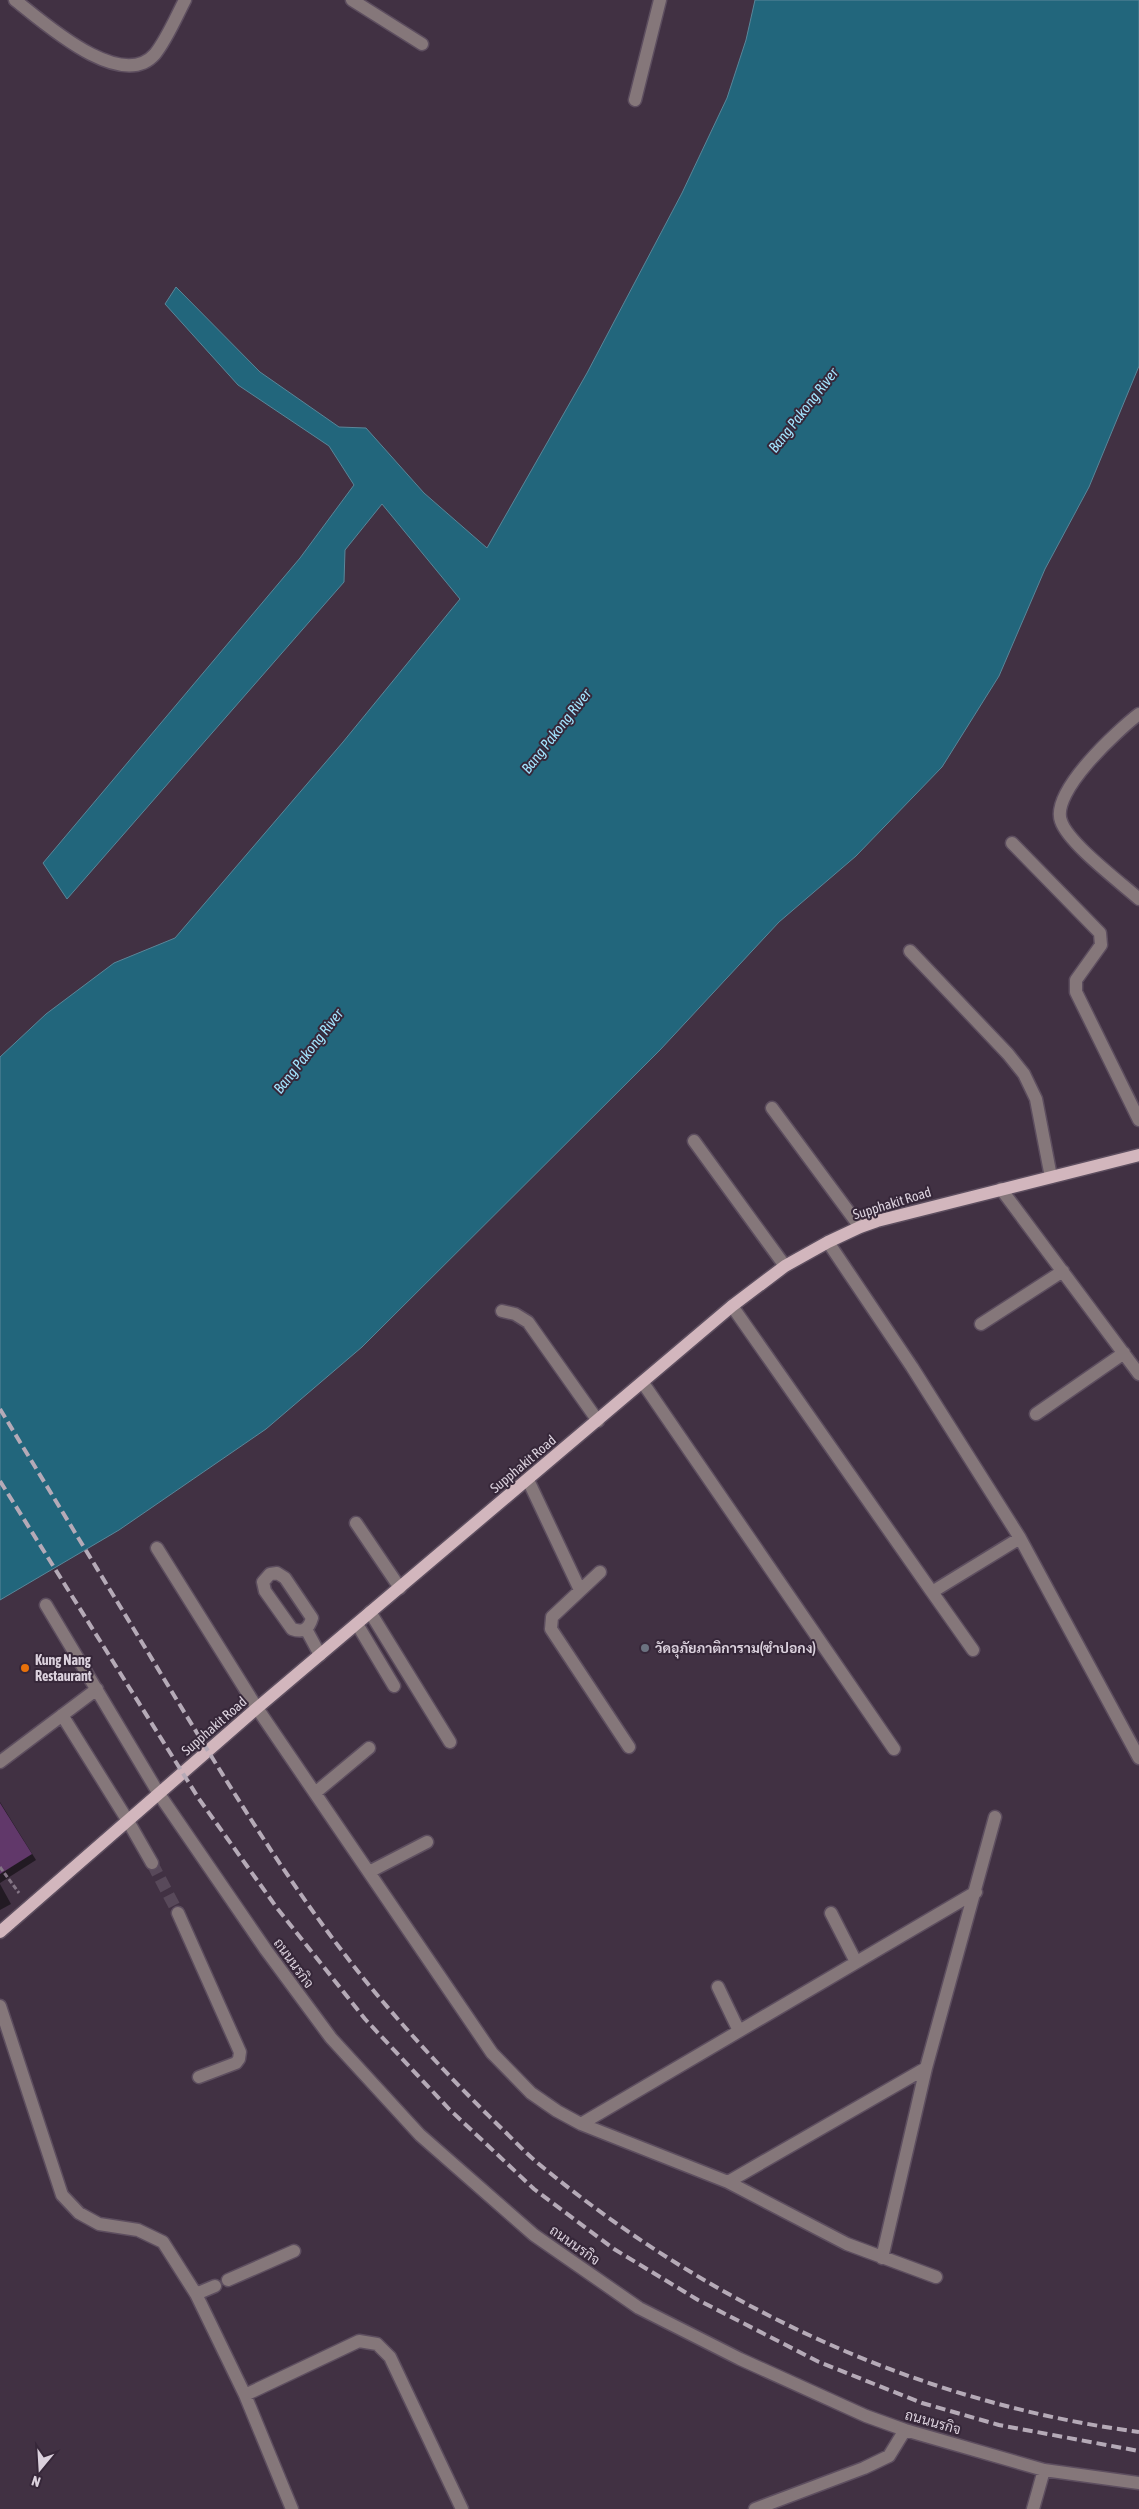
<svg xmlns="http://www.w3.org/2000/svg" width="1139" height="2509" font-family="'Asap Condensed',Sarabun,sans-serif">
<rect width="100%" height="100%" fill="#413143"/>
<path fill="#22667c" stroke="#5a8699" d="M755 0H1139V366L1089 487 1045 569 999 676 942 767 856 856 779 922 660 1050 362 1347 266 1429 119 1530 0 1600V1057L46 1014 114 963 175 938 343 742 460 599 382 504 345 550 344 582 67 899 43 863 300 558 354 485 329 446 238 385 165 304 176 287 260 372 339 427 366 428 424 493 487 548 587 373 682 193 727 98 746 40Z"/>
<path fill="#0007" d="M0 1802 36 1860 0 1883Z
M0 1884 11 1904 0 1910Z"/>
<path fill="#61386a" d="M0 1803 32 1854 0 1874Z"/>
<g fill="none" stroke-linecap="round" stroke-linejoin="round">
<path stroke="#58495a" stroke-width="12" stroke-dasharray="12 6" stroke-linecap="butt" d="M152 1863 178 1913"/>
<defs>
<path id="minor" d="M15 0C42 21 121 93 155 54 167 39 176 17 185 0
M352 0 422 44
M635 100 660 0
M1139 714C1118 730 1050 792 1061 821 1068 843 1120 882 1139 899
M1012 843 1100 933 1101 945 1076 980V992L1139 1120
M910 951 1008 1054 1024 1074 1036 1099 1051 1177
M772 1108 860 1227
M694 1141 785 1266
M1001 1189 1139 1374
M828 1242 912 1367 1020 1538 1139 1758
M732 1306 932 1592
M502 1311 515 1314 528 1322 598 1421
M981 1324 1063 1271
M643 1383 894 1749
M1036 1414 1124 1353
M528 1480 580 1590
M356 1523 400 1588
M157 1548 257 1708 492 2053 531 2093 557 2111 581 2124 728 2182 847 2244 936 2277
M600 1572 552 1617 551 1629 629 1747
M277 1573 285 1578 312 1618C309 1629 303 1633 292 1629L265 1591 263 1582 270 1574Z
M46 1605 159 1794 266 1950 331 2038 420 2135 534 2235 639 2308 740 2359 866 2416 905 2430 1044 2470 1139 2483
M370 1612 450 1742
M357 1624 394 1686
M306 1629 320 1655
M973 1650 932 1592 1020 1538
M62 1715 128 1821 152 1863
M0 1762 97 1689
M315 1793 369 1748
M369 1872 427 1842
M178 1913 240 2052 239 2059 236 2063 199 2077
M831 1913 856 1962
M718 1987 739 2031
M0 2006 62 2195 79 2213 99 2224 138 2230 163 2242 196 2294 245 2395 292 2509
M581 2124 976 1892
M728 2182 926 2068
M882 2258 926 2068 995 1817
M228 2280 294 2251
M196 2294 215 2286
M245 2395 359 2341 377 2344 390 2357 462 2509
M755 2509 864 2468 889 2456 905 2430
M1033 2509 1044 2470"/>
<path id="major" d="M0 1932 257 1708 732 1306 785 1266 828 1242 860 1227 877 1221 1139 1155"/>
</defs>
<use href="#minor" stroke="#5d4e5f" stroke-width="15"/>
<use href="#major" stroke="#5d4e5f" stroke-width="15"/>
<path stroke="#837585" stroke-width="3" stroke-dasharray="5 2.5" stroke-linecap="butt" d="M0 1867 19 1893"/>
<use href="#minor" stroke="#85777a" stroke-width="12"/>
<use href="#major" stroke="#d2b6bd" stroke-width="12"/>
<path stroke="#b5aab7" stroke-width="4" stroke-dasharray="10 5" stroke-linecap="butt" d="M0 1409C58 1505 117 1601 175 1697 238 1800 301 1904 378 1996 416 2041 456 2084 498 2125 514 2140 528 2156 545 2169 715 2308 920 2403 1139 2432
M0 1481 199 1799 277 1908 365 2019 449 2109 534 2189 614 2249 698 2300 819 2362 922 2403 999 2425 1139 2451"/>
</g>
<circle fill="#6b7280" stroke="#362739" stroke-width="2" cx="645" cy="1648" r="5"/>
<circle fill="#e8710a" stroke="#362739" stroke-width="2" cx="25" cy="1668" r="5"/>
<g text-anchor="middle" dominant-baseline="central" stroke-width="4" stroke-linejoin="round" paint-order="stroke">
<g font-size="14" fill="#dbd1dd" stroke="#362739">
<text transform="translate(892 1203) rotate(-17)">Supphakit Road</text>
<text transform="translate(523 1464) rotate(-40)">Supphakit Road</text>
<text transform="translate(214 1726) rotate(-41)">Supphakit Road</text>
<text transform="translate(294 1963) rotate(54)">ถนนนรกิจ</text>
<text transform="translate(575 2245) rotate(35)">ถนนนรกิจ</text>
<text transform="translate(933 2422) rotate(16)">ถนนนรกิจ</text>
</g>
<g font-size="14" font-weight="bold" fill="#dbd1dd" stroke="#362739" text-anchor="start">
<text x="655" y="1648">วัดอุภัยภาติการาม(ซำปอกง)</text>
<text x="35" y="1660">Kung Nang<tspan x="35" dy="16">Restaurant</tspan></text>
</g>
<g font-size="15" font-style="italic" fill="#a3e4fe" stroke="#362739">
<text transform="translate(803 410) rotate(-52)">Bang Pakong River</text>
<text transform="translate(556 731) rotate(-52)">Bang Pakong River</text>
<text transform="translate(308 1051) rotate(-52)">Bang Pakong River</text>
</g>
</g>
<g transform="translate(40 2469) rotate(198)" stroke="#362739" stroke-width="4" paint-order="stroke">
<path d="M0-4L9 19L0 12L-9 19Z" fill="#dbd1dd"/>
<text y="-8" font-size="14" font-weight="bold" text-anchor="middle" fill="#dbd1dd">N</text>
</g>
</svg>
